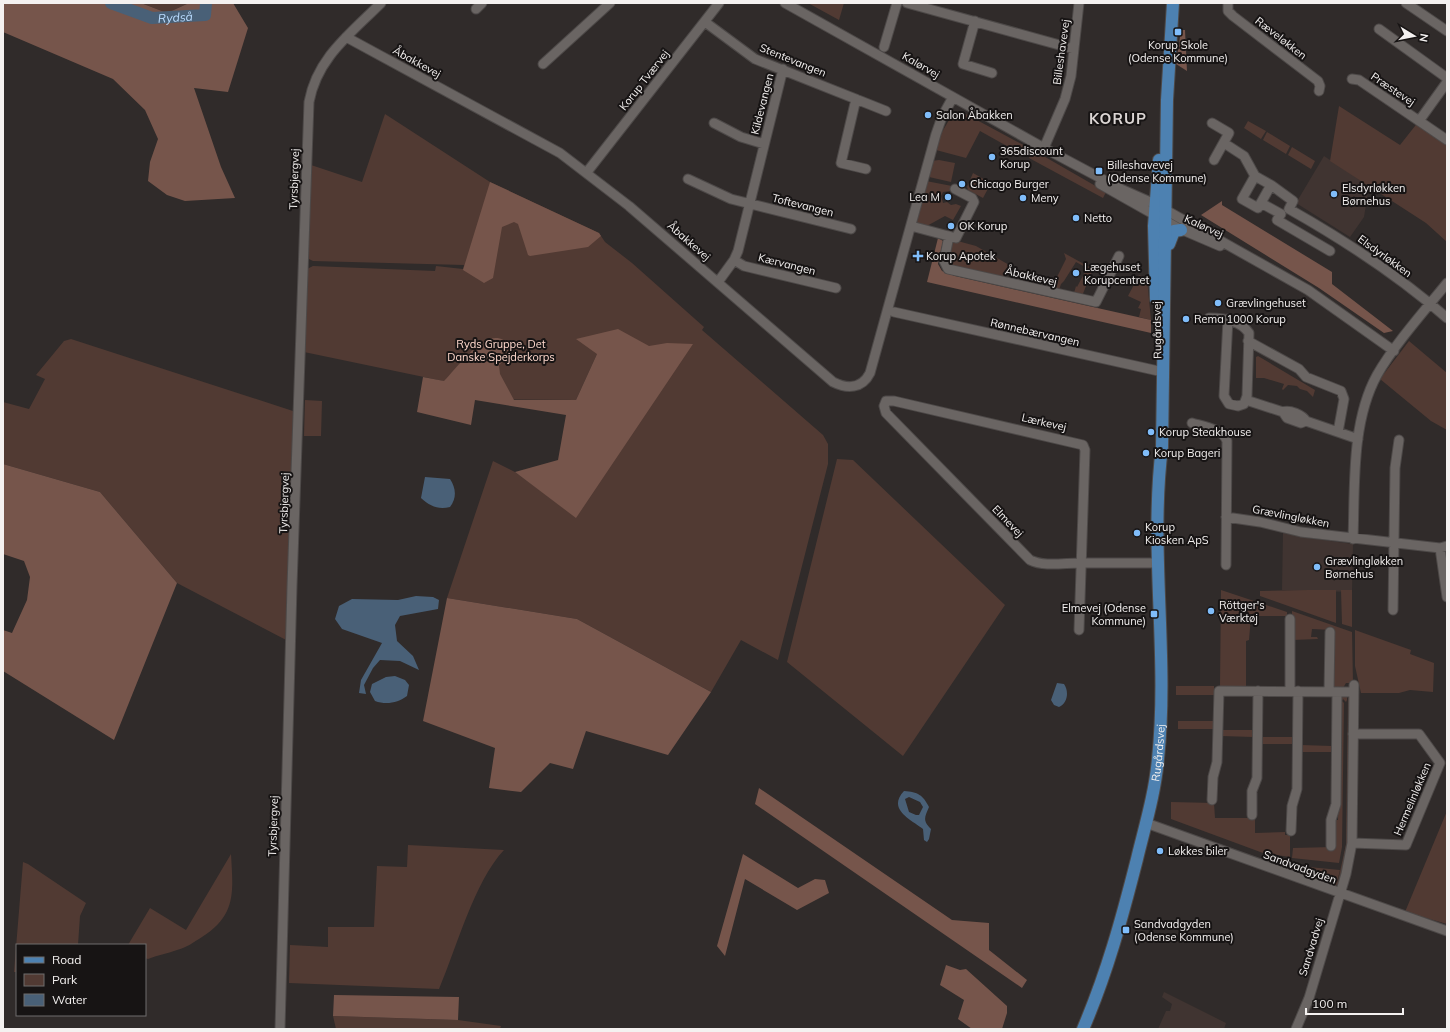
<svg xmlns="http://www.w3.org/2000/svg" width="1450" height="1032" font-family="Mulish,sans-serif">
<rect width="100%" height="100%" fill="#302b2a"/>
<path fill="#403431" d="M1324 156 1369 186 1364 217 1350 237 1296 203Z
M1283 533 1308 538 1353 544 1352 592 1282 590Z
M1164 992 1226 1023 1224 1029H1158L1166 1011H1170L1172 1004 1162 997Z"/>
<path fill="#513a33" d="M141 3H189L167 13Z
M808 3H844L839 20Z
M1339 106 1400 145 1419 121 1447 142V242L1426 223 1330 161Z
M962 112 1027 147 1023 155 980 131 966 158 936 150 942 132 952 115Z
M385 114 490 182 599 233 605 242 632 263 704 327 702 330 823 435 828 444V464L778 660 741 640 711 692 577 619 447 598 493 461 515 472 576 517 597 354 576 400 440 399 443 381 304 352 307 269 313 266 435 271 436 266 463 269 464 265 313 261 307 258 311 165 362 182Z
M1248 121 1266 131 1261 139 1244 128Z
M1267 132 1290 146 1286 154 1263 140Z
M1292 147 1315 161 1311 169 1288 155Z
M1033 150 1106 192 1103 198 1029 158Z
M939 160 955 163 951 182 929 177 932 161Z
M973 173 989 182 988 184 990 185 983 198 968 190 967 187Z
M926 181 952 186 950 191 943 192 941 196 943 203 947 202 951 205 956 204 961 206 953 220 945 216 925 227 916 223Z
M954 240 976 246 1011 266 1004 277 950 266C947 257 947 247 954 240Z
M1064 253 1093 269 1082 296 1069 293H1074L1076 286 1077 287 1087 268 1076 262 1064 281 1061 284 1059 290 1064 292 1017 282 1016 280 1021 281 1024 278 1039 286 1052 287 1066 259Z
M1139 275 1147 279 1151 320 1139 317 1141 309 1138 308 1141 302 1128 296Z
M71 339 296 412 288 641 177 583 100 492 3 464V402L29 409 45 379 36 375 64 341Z
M1409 341 1447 373V430L1431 421 1380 379Z
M1258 356 1315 390 1313 397 1307 391 1300 389 1297 386 1288 385 1283 390 1282 389 1284 384 1264 378H1256V357Z
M305 400 322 401 321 436H304Z
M837 459 853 460 1005 605 903 756 787 662Z
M1221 590 1287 612V616H1251L1249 640 1246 641V686H1220Z
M1309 590H1336V623L1260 596V591Z
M1341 590H1352V627L1342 624Z
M1292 611 1352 632 1353 683H1346L1343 688 1332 687 1333 630 1312 629 1311 637H1317L1318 639 1292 640Z
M1355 630 1411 650 1410 654 1434 663 1433 692 1410 690 1399 693H1361L1355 666Z
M1176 686H1214V695H1176Z
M1340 697H1347V700L1346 702 1343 699 1342 701 1344 703 1342 847 1339 863 1292 858 1293 848 1333 847 1335 820H1338Z
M1348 697 1350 700 1348 842 1340 880 1338 884 1332 887 1267 863 1340 870 1337 882 1331 886 1338 881 1346 844Z
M1178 721H1213V729H1178Z
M1221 730H1253V737L1221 736Z
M1261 737H1293V744H1261Z
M1301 745 1332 746V752H1301Z
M1171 802 1214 803 1215 818H1255V833L1285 832V835H1290V857L1263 853 1171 819Z
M1447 811V924L1405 912Z
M408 845 504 850C474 882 457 947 439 989L289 983 290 945 328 947V927H374L377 866 407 867Z
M231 854C233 891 237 915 202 937 194 942 186 948 177 950 167 954 157 955 148 959L145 958V945H128L150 908 186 930Z
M23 862 28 864 86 903 80 916 78 945H17V972H14Z
M333 1016 458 1020 501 1026 500 1029H336Z"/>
<path fill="#76554b" d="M3 3H141L167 13 189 3H233L248 28 228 92 194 88 221 167 235 198 185 201 167 195 148 181 150 162 158 139 145 110 113 79 3 32Z
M1181 30H1185L1187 71 1176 64Z
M490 182 599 233 601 236 588 247 530 256 528 255 518 224 514 222 502 227 493 278 484 283 463 270Z
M1222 201V205L1332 272V284L1393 331 1384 333 1319 288 1201 215Z
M938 238 943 241 938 264 942 271 955 276 1151 320V333L927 282Z
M618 329 649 346 667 343 693 344 576 518 515 472 558 460 566 415 475 400 471 425 417 412 423 377 444 381C459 366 492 317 511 348V353L499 365 500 374 514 400H576L597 354 576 339Z
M3 464 100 492 177 583 114 740 3 671V630L12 633 27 600 30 577 24 561 3 554Z
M447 598 577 619 711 692 668 755 586 731 573 769 550 763 521 792 489 788 495 748 423 721Z
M759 788 952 920 989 923V950L1027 980 1022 988 755 804Z
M743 854 798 888 815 879 825 880 829 893 797 910 745 879 725 956 717 946Z
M946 965 960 970 966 969 1007 1006V1013L1002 1029H972L958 1019 964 1000 940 985Z
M334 995 459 997 458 1020 333 1016Z"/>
<path fill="#496077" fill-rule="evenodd" d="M425 477 450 479C456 488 457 498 450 507 438 510 430 506 421 498Z
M416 596 433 597 439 600 438 609 400 616 395 625 397 641 413 656 419 670 400 661 380 660 373 668 364 685 366 694 359 693 361 680 382 643 342 629 335 619 339 606 352 599 398 600Z
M395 676 405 680 409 685 407 696C398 703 386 705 375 701L370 692 372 684 386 677Z
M1057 683 1064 684C1069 691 1068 703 1059 707L1054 705 1051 700Z
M904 791C918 792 923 795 929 807 925 817 922 820 931 829L929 839 927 842 924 840 923 829C910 819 887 809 904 791ZM909 797 920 802 923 807 919 815H916L909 812 905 799Z"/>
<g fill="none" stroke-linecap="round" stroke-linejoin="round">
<path stroke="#496077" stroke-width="12" id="s1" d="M111 3 152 18 205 15 206 3"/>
<defs>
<path id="minor" d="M785 3 1044 148 1121 189 1155 204 1308 290 1394 351
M907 3 1074 49
M1228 3V11L1233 16 1318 81 1320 86 1319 91
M1406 3 1447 31
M476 9 482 3
M975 21 963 64 992 73
M705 22 755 59 886 111
M1379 29 1447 78
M346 37 560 153 629 206 833 382C847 389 862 389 870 373L936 134 942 117 953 97
M884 47 897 3
M543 64 610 3
M1352 79 1359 80 1447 140
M856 99 841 163 866 169
M1419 121 1447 82
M714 123 741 137 764 144
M1212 123 1229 133 1214 160
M1224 143 1244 156 1255 176 1271 185
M1044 148 1065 99 1071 76 1079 3
M587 172 719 3
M1255 176 1242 199 1258 208 1271 185 1293 201 1289 209C1344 240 1399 276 1447 318
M688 179 731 199 851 229
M1100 184 1178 228 1220 246
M1261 203 1281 214 1277 220 1330 251
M911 226 956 238 974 202 972 198 955 189
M949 236 944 261 948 269 1096 302 1119 256
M734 260 744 266 836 288
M718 282 734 260 738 251 783 69
M894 312 1163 372
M1209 318C1223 318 1240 320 1249 333L1247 396 1244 404 1238 406 1229 404 1224 396 1228 319
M1248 341 1299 369 1306 377 1341 391 1344 399 1338 432
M1246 400 1283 412 1287 418 1301 423 1306 421 1358 439
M1283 412C1289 409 1303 415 1306 421
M1192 423C1202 426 1223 429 1227 441L1226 565
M1226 517 1260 522 1301 532 1440 548 1447 546
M1353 539C1355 487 1351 422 1377 375 1394 345 1425 310 1447 283
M1440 548 1447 597
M1393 610 1395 468 1399 440
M1079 630 1085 450 1083 445 894 401H886L884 406 886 413 1030 560C1044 567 1064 563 1079 563 1106 563 1132 563 1159 563
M1290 691V619
M1329 692 1330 632
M1212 800 1213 777 1217 762 1219 691 1354 692
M1252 815V791L1257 778 1258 691
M1146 823 1447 931
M1291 831 1292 806 1297 789 1298 691
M1352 843 1406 845 1440 763 1419 734H1353
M1331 846V820L1336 804 1337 692
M280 1029 292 586 309 102C317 58 350 34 381 3
M1296 1029 1309 998 1346 874 1352 843 1354 685"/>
<g id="major">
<path d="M1169 244 1174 231 1181 230"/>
<path d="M1156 299 1154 226 1159 160"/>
<path id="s2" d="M1083 1029C1107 973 1122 918 1137 859 1145 826 1155 793 1158 759 1169 655 1149 550 1162 447L1167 100 1173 3"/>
</g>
</defs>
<use href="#minor" stroke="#4d4948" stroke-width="11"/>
<use href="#major" stroke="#4d4948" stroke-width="14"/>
<use href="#minor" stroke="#6a6563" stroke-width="9"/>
<use href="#major" stroke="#4d81b1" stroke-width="12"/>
</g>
<g fill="#80bdfa" stroke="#171414" stroke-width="1.5">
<rect x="1174" y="28" width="8" height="8" rx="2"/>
<circle cx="928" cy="115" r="4"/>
<circle cx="992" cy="157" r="4"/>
<rect x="1095" y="167" width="8" height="8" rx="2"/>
<circle cx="962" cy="184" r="4"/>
<circle cx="1334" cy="194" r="4"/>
<circle cx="948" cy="197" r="4"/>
<circle cx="1023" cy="198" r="4"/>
<circle cx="1076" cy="218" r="4"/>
<circle cx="951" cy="226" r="4"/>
<path d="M916 250h4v4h4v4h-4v4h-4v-4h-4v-4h4z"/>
<circle cx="1076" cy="273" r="4"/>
<circle cx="1218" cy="303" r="4"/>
<circle cx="1186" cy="319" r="4"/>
<circle cx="1151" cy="432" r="4"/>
<circle cx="1146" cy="453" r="4"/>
<circle cx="1137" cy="533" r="4"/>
<circle cx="1317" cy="567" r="4"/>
<circle cx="1211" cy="611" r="4"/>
<rect x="1150" y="610" width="8" height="8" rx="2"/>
<circle cx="1160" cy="851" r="4"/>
<rect x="1122" y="926" width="8" height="8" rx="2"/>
</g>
<g text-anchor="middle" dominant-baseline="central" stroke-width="4" stroke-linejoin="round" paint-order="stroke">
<g font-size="11" fill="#f4f1f0" stroke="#171414">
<text transform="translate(1281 38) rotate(38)">Ræveløkken</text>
<text transform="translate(1061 52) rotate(-82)">Billeshavevej</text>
<text transform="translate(793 60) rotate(22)">Stentevangen</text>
<text transform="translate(417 62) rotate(29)">Åbakkevej</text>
<text transform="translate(921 65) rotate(30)">Kalørvej</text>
<text transform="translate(644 80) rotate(-52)">Korup Tværvej</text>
<text transform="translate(1393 89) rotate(34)">Præstevej</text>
<text transform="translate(762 104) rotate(-76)">Kildevangen</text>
<text transform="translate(294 179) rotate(-88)">Tyrsbjergvej</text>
<text transform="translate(803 205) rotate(14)">Toftevangen</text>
<text transform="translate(1204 226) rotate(24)">Kalørvej</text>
<text transform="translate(689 241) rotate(41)">Åbakkevej</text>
<text transform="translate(1385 256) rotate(36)">Elsdyrløkken</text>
<text transform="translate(787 264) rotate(14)">Kærvangen</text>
<text transform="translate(1031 276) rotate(13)">Åbakkevej</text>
<text transform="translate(1157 330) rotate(-91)">Rugårdsvej</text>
<text transform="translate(1035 332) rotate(13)">Rønnebærvangen</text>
<text transform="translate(1044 422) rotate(13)">Lærkevej</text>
<text transform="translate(284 503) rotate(-88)">Tyrsbjergvej</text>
<text transform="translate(1291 516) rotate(11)">Grævlingløkken</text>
<text transform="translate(1008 521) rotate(46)">Elmevej</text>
<text stroke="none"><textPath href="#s2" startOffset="287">Rugårdsvej</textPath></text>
<text transform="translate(1412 799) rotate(-67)">Hermelinløkken</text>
<text transform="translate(273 826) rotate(-88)">Tyrsbjergvej</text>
<text transform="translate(1300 867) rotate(20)">Sandvadgyden</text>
<text transform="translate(1311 947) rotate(-73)">Sandvadvej</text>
</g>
<g font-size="11" fill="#f4f1f0" stroke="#171414" text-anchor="start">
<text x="1178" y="45" text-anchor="middle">Korup Skole<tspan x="1178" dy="13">(Odense Kommune)</tspan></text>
<text x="936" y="115">Salon Åbakken</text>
<text x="1000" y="151">365discount<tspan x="1000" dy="13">Korup</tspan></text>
<text x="1107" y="165">Billeshavevej<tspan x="1107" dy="13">(Odense Kommune)</tspan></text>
<text x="970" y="184">Chicago Burger</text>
<text x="1342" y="188">Elsdyrløkken<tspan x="1342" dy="13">Børnehus</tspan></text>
<text x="940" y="197" text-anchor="end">Lea M</text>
<text x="1031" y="198">Meny</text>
<text x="1084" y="218">Netto</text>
<text x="959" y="226">OK Korup</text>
<text x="926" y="256">Korup Apotek</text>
<text x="1084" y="267">Lægehuset<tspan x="1084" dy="13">Korupcentret</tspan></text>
<text x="1226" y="303">Grævlingehuset</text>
<text x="1194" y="319">Rema 1000 Korup</text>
<text x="1159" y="432">Korup Steakhouse</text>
<text x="1154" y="453">Korup Bageri</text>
<text x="1145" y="527">Korup<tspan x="1145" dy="13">Kiosken ApS</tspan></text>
<text x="1325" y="561">Grævlingløkken<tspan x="1325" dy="13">Børnehus</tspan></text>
<text x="1219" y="605">Röttger's<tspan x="1219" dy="13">Værktøj</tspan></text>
<text x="1146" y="608" text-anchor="end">Elmevej (Odense<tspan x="1146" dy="13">Kommune)</tspan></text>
<text x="1168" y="851">Løkkes biler</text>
<text x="1134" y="924">Sandvadgyden<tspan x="1134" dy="13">(Odense Kommune)</tspan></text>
</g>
<g font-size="11" fill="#ffd9cd" stroke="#171414">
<text x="501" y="344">Ryds Gruppe, Det<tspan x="501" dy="13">Danske Spejderkorps</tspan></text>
</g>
<g font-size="12" font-style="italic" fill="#badcff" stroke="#171414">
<text stroke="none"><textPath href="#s1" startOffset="67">Rydså</textPath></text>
</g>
<g font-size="15" font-weight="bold" letter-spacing="1" fill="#dcd6d4" stroke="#171414">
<text x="1118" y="118">KORUP</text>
</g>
</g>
<rect width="1450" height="1032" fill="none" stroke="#f4f1f0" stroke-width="8"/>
<rect x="16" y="944" width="130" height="72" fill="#171414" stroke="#6f6c6c"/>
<rect x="24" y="957" width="20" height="6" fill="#4d81b1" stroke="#6f6c6c"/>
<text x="52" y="964" font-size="12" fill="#f4f1f0">Road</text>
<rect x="24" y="974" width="20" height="12" fill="#513a33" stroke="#6f6c6c"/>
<text x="52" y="984" font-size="12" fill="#f4f1f0">Park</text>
<rect x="24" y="994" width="20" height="12" fill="#496077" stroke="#6f6c6c"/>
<text x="52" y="1004" font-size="12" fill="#f4f1f0">Water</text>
<g transform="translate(1414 36) rotate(100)" stroke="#171414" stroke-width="3" paint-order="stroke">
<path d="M0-3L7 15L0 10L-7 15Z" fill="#f4f1f0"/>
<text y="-6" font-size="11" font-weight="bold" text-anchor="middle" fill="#f4f1f0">N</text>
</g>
<path d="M1306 1008v6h97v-6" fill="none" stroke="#f4f1f0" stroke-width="2"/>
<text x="1312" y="1008" font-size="12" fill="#f4f1f0" stroke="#171414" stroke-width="3" paint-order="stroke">100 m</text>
</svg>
